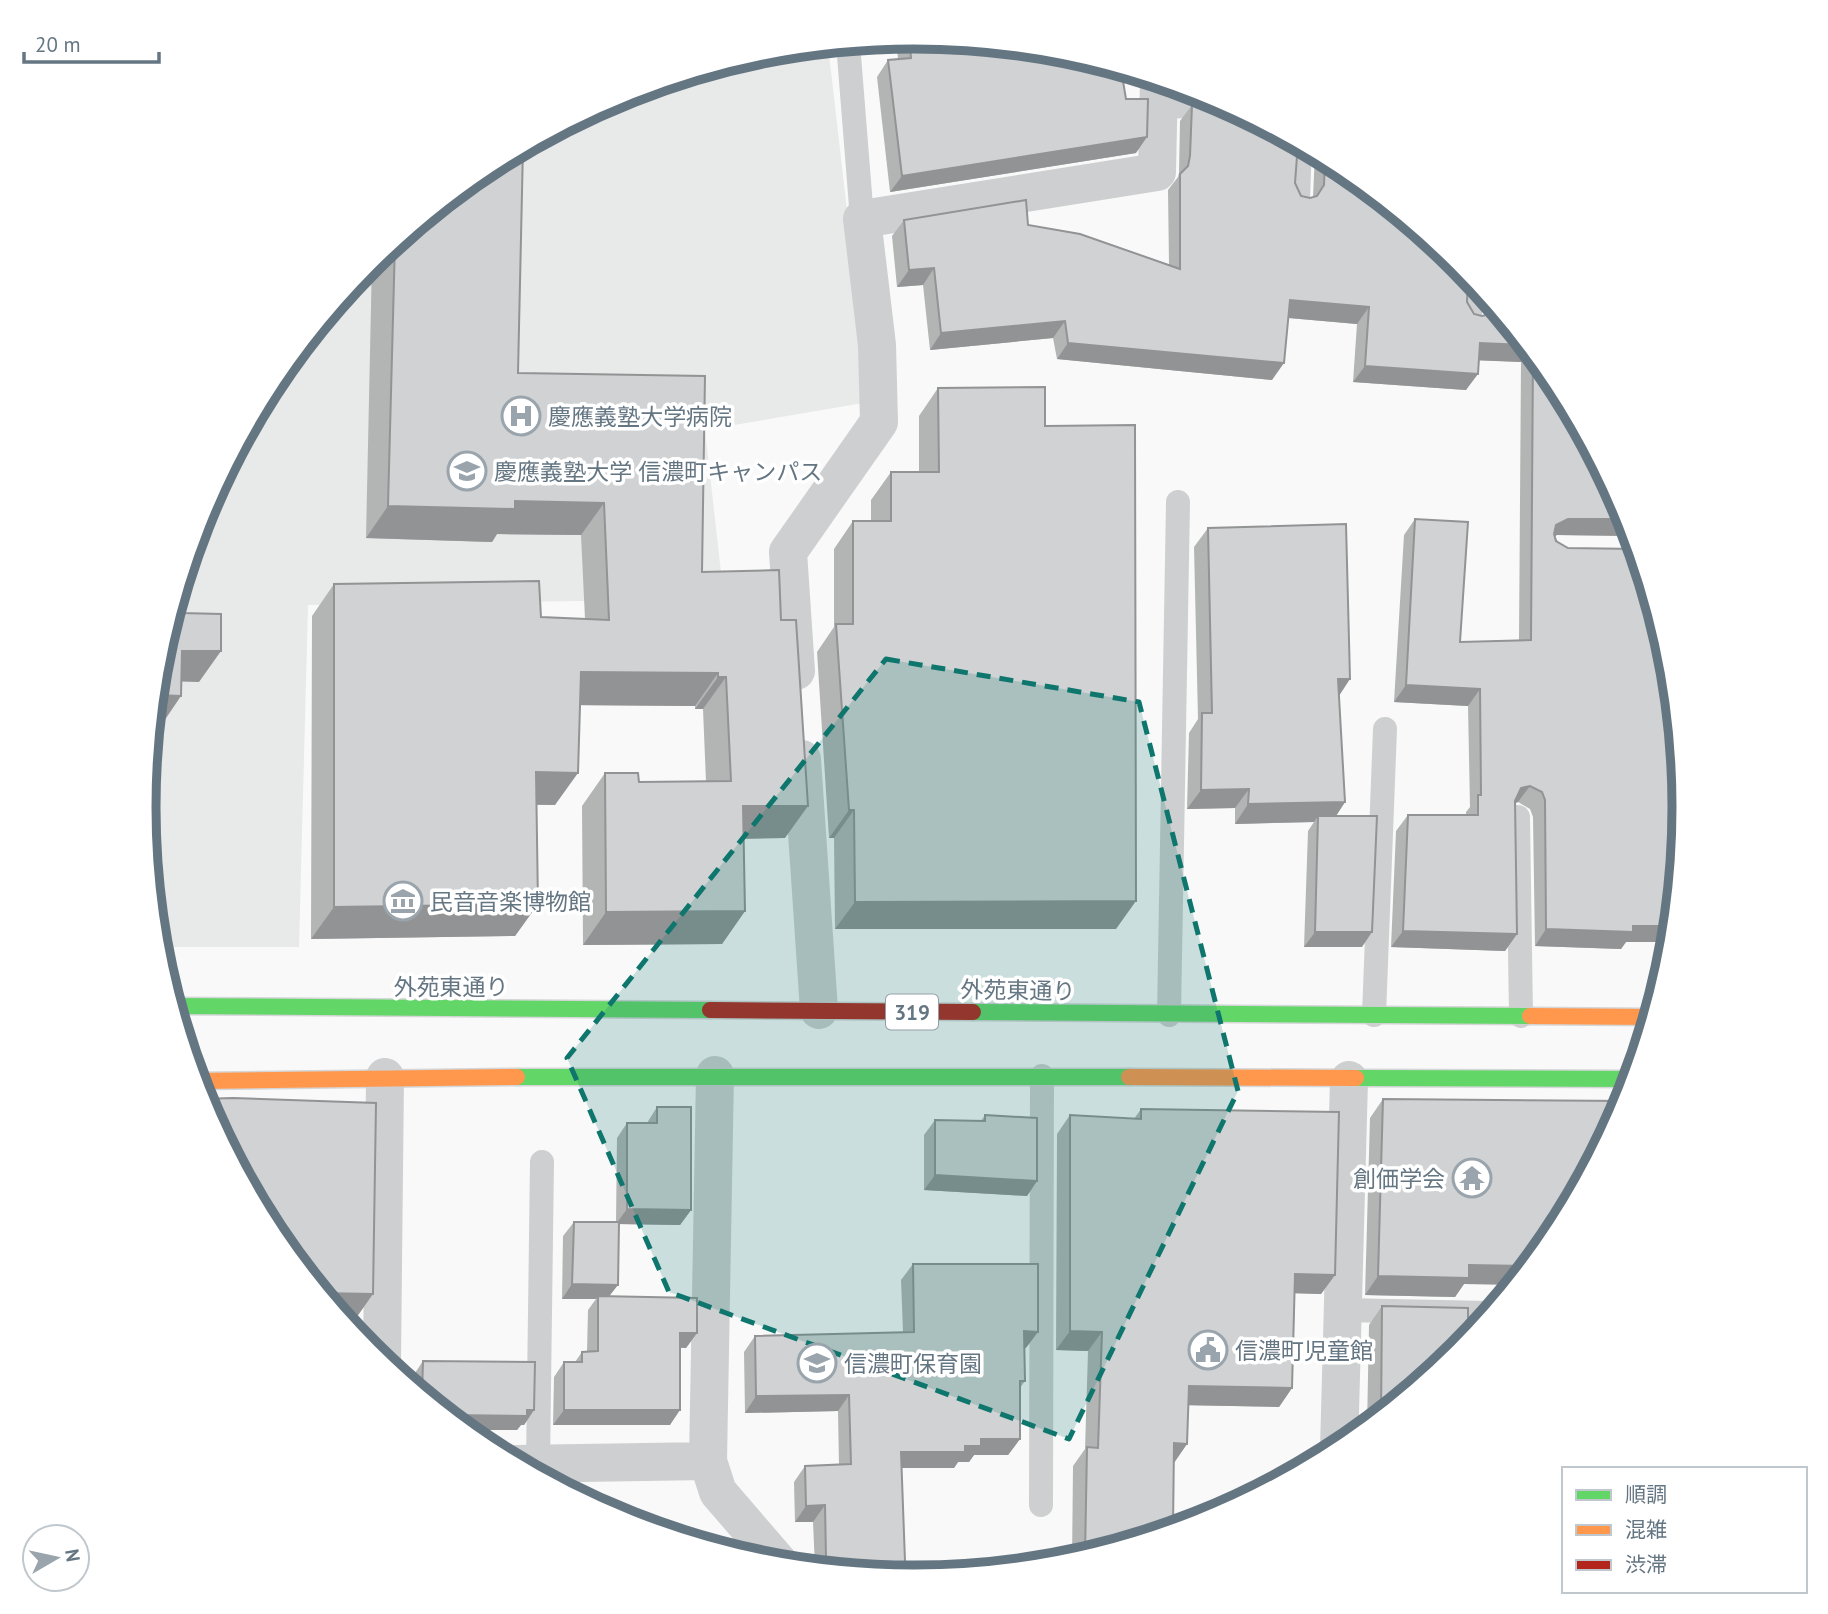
<svg xmlns="http://www.w3.org/2000/svg" width="1828" height="1614" font-family="'PT Sans','Noto Sans JP',sans-serif">
<rect width="100%" height="100%" fill="#f9f9f9"/>
<path fill="#e8e9e9" d="M828 45 869 402 705 430 724 599 308 605 299 947H158L144 807 159 656 203 512 274 379 370 262 486 166 620 95 764 51Z"/>
<g fill="none" stroke-linecap="round" stroke-linejoin="round">
<defs>
<path id="fast" d="M173 1006 710 1010
M973 1012 1530 1016
M517 1077H1129
M1356 1078 1632 1079"/>
<path id="slow" d="M1530 1016 1651 1017
M1129 1077 1356 1078
M196 1081 517 1077"/>
<path id="jam" d="M710 1010 973 1012"/>
</defs>
<use href="#fast" stroke="#d5d6d7" stroke-width="19"/>
<use href="#slow" stroke="#d5d6d7" stroke-width="19"/>
<use href="#jam" stroke="#d5d6d7" stroke-width="19"/>
<path stroke="#cecfd0" stroke-width="24" d="M848 43 862 219
M1157 106 1230 107
M1298 200 1300 144
M1470 318V277
M1518 817 1521 1016
M1169 1015 1178 502
M1374 1015 1385 729
M1342 1310 1490 1313
M538 1463 542 1162
M568 1463V1491
M1041 1505 1042 1076"/>
<path stroke="#cecfd0" stroke-width="38" d="M796 671 788 552 879 422 877 345 862 219 1157 172 1159 80
M802 759 819 1010
M715 1075 708 1461 718 1492 780 1564
M382 1362 385 1077
M1339 1449 1349 1080
M516 1464 708 1461"/>
<use href="#fast" stroke="#63d668" stroke-width="16"/>
<use href="#slow" stroke="#ff974d" stroke-width="16"/>
<use href="#jam" stroke="#b3261e" stroke-width="16"/>
</g>
<path fill="#b3b5b5" d="M914 37 1136 153 890 192 877 77 888 60 898 59 896 38Z
M1192 105 1295 183 1301 196 1310 198 1313 197 1315 152 1342 167 1467 302 1474 314 1482 316 1485 315V294L1555 379 1626 513 1633 536 1557 535 1555 536 1684 807 1671 942H1626L1621 949 1535 946 1533 817 1530 809 1518 802 1515 803 1517 934 1505 951 1391 947 1396 831 1408 815H1466V812L1470 807 1468 706 1394 702 1404 535 1415 519 1460 642 1519 640 1521 362 1479 360 1466 390 1353 382 1357 324 1288 318 1272 380 1057 359 1053 338 930 350 923 285 897 287 892 236 904 220 1028 225 1169 265 1168 190 1178 177 1179 173 1180 121Z
M486 166 518 373 702 572 785 838 744 839 745 911 722 944 583 945 582 806 605 773 639 782H706L703 709H695V706L580 705 555 805H536L538 904 515 936 311 939 312 616 334 584 541 617 585 619 581 535 497 534 492 542 366 538 372 260Z
M938 388 1045 426 1116 929H835L834 838H829L817 652 834 627V549L853 521H871V500L891 472H919V416Z
M1208 528 1339 695 1345 802 1336 816 1362 947H1304L1308 831 1314 822 1235 824V808L1187 809 1189 733 1198 719 1194 547Z
M1383 1099 1464 1284 1455 1297 1365 1295 1370 1118Z
M657 1107 691 1210 680 1225 619 1224 610 1296 697 1333 686 1348H680L670 1425H553L554 1377 564 1362H575L582 1352H587L588 1310 596 1299H562L563 1236 574 1222H616L617 1138 627 1123H647Z
M1141 1109 1335 1275 1321 1294 1295 1293 1292 1388 1279 1407 1188 1405 1187 1444 1174 1462 1173 1529H1175L1072 1560 1073 1466 1085 1449 1088 1351 1056 1350 1057 1134 1070 1115 1134 1119Z
M985 1115 1037 1181 1027 1196 924 1190V1135L935 1120 981 1121Z
M913 1264 1026 1348H1025V1381L1020 1388V1439L1008 1455H974L969 1462H958L954 1468H902L895 1575 815 1567 813 1522H795L794 1482 805 1466 839 1465 838 1411 745 1413 744 1352 755 1336 903 1332 901 1280Z
M1382 1306 1458 1352 1367 1427 1369 1325Z
M423 1361 534 1410 524 1425H521L517 1430H465L413 1387V1376Z"/>
<path fill="#929394" d="M1147 137 1136 153 890 192 902 176Z
M934 268 923 285 897 287 909 270Z
M1290 300 1369 307 1357 324 1278 317Z
M1065 321 1053 338 930 350 941 333Z
M1068 343 1284 363 1272 380 1057 359Z
M1480 343 1526 345 1530 349 1521 362 1468 360Z
M1365 366 1478 374 1466 390 1353 382Z
M515 501 604 503 581 535 497 534 492 542 366 538 388 506Z
M1568 519H1628L1633 536 1557 535 1545 542 1556 525Z
M182 651H221L199 682 161 681Z
M581 672 718 673 695 706 559 705Z
M718 677H726L703 709H695Z
M1338 679H1350L1337 699Z
M1406 685 1480 689 1468 706 1394 702Z
M159 695 181 696 160 727 152 726Z
M536 772 578 773 555 805 513 804Z
M1530 786 1518 802 1510 805 1521 788Z
M1249 789 1235 808 1187 809 1201 790Z
M1345 802 1332 822 1318 816 1314 822 1235 824 1248 804Z
M743 806H808L785 838 720 839Z
M849 810H854L834 838H829Z
M1136 901 1116 929H835L855 902Z
M538 904 515 936 311 939 334 907Z
M745 911 722 944 583 945 606 912Z
M1633 926H1673L1671 942H1626L1621 949 1535 946 1546 929Z
M1403 931 1517 934 1505 951 1391 947Z
M1315 932H1372L1362 947H1304Z
M935 1175 1037 1181 1027 1196 924 1190Z
M627 1209 691 1210 680 1225 616 1224Z
M1469 1265 1529 1266 1513 1285 1464 1284 1455 1297 1365 1295 1378 1276Z
M1295 1274 1335 1275 1321 1294 1282 1293Z
M572 1284 618 1285 607 1299 598 1296 596 1299H562Z
M321 1293 373 1294 354 1321H344Z
M1024 1331 1038 1332 1026 1348H1013Z
M1070 1331 1102 1332 1088 1351 1056 1350Z
M680 1333H697L686 1348 670 1347Z
M1189 1386 1292 1388 1279 1407 1175 1405Z
M849 1395 838 1411 745 1413 756 1396Z
M527 1410H534L524 1425H521L517 1430H465L446 1415Z
M564 1410H680L670 1425H553Z
M981 1439H1020L1008 1455H974L969 1462H958L954 1468H890L901 1452 965 1446Z
M1174 1443 1187 1444 1174 1463Z
M825 1505 813 1522H795L806 1506Z
M905 1561 895 1575H890Z"/>
<path fill="#d0d2d3" stroke="#929394" stroke-width="2" d="M909 37H914L1065 52 1121 69 1126 99H1148L1147 137 902 176 888 60 911 58Z
M1225 104 1298 143 1295 183 1301 196 1310 198 1317 196 1324 185 1325 158 1342 167 1459 263 1468 274 1467 302 1474 314 1482 316 1490 314 1494 306 1526 345 1480 343 1478 374 1365 366 1369 307 1290 300 1284 363 1068 343 1065 321 941 333 934 268 909 270 904 220 1026 200 1028 225 1080 234 1180 269V174L1188 166 1190 156 1192 105Z
M523 147 518 373 705 376 702 572 779 570 781 620H796L808 806H743L745 911 606 912 605 773H638L639 782 731 781 726 677H718V673L581 672 578 773 536 772 538 904 334 907V584L539 581 541 617 609 620 604 503 515 501V509L388 506 395 242 486 166Z
M1533 353 1555 379 1626 513 1628 519H1568L1556 525 1554 534 1556 541 1568 548 1637 549 1670 657 1684 807 1673 926H1633V932L1546 929 1545 800 1542 792 1530 786 1521 788 1515 801 1517 934 1403 931 1408 815H1478V795H1481L1480 689 1406 685 1415 519 1468 522 1460 642 1531 640Z
M1045 387V426L1135 425 1136 901 855 902 854 810H849L836 624H853V521H891V472H939L938 388Z
M1346 524 1350 679H1338L1345 802 1248 804 1249 789 1201 790 1202 713H1212L1208 528Z
M183 576 182 613 221 614V651H182L181 696 159 695 156 914H154L144 807 159 656Z
M1318 816H1377L1372 932H1315Z
M233 1098 376 1103 373 1294 321 1293 273 1235 201 1099Z
M1383 1099 1626 1101 1554 1235 1529 1266 1469 1265V1278L1378 1276Z
M657 1107H691V1210L627 1209V1123H657Z
M1141 1109 1339 1112 1335 1275 1295 1274 1292 1388 1189 1386 1187 1444 1174 1443 1173 1529H1175L1085 1556 1087 1447 1098 1448 1102 1332 1070 1331V1115L1141 1119Z
M985 1115 1037 1118V1181L935 1175V1120L985 1121Z
M574 1222H619L618 1285 572 1284Z
M913 1264H1038V1332L1024 1331 1025 1381H1020V1439H981V1446H965V1452H901L905 1561 890 1575 836 1570 826 1559 825 1505 806 1506 805 1466 851 1464 849 1395 756 1396 755 1336 914 1332Z
M598 1296 697 1298V1333H680V1410H564V1362H582V1352L598 1351Z
M1382 1306 1468 1308V1340L1458 1352 1381 1416Z
M423 1361 535 1362 534 1410H527V1416L446 1415 422 1395Z"/>
<path fill="#0f766e" fill-opacity="0.2" stroke="#0f766e" stroke-width="5" stroke-dasharray="14 9" stroke-linejoin="round" d="M886 659 1139 702 1238 1091 1069 1439 669 1292 567 1058Z"/>
<defs>
<symbol id="hospital-ring" viewBox="-11 -11 22 22"><circle r="9.5" fill="#fff" stroke="#99a4ac" stroke-width="1.5"/><path d="M-5-5h3v3.5h4V-5h3V5h-3V1.5h-4V5h-3Z" fill="#99a4ac"/></symbol>
<symbol id="university-ring" viewBox="-11 -11 22 22"><circle r="9.5" fill="#fff" stroke="#99a4ac" stroke-width="1.5"/><path d="M0-5L7-2L0 1L-7-2ZM-4 1L0 2.5L4 1V4Q0 6-4 4Z" fill="#99a4ac"/></symbol>
<symbol id="museum-ring" viewBox="-11 -11 22 22"><circle r="9.5" fill="#fff" stroke="#99a4ac" stroke-width="1.5"/><path d="M0-6L6-3V-2H-6V-3ZM-5-1h2V3h-2ZM-1-1h2V3h-2ZM3-1h2V3H3ZM-6 4H6V6H-6Z" fill="#99a4ac"/></symbol>
<symbol id="temple-ring" viewBox="-11 -11 22 22"><circle r="9.5" fill="#fff" stroke="#99a4ac" stroke-width="1.5"/><path d="M0-6L5-2H3V0L6.5 2.5H4V6H1.5V3h-3V6H-4V2.5H-6.5L-3 0V-2H-5Z" fill="#99a4ac"/></symbol>
<symbol id="civic-ring" viewBox="-11 -11 22 22"><circle r="9.5" fill="#fff" stroke="#99a4ac" stroke-width="1.5"/><path d="M-.6-6.5H3V-4.5H.6V-3L4-1V1h2V6H-6V1h2V-1L-.6-3ZM-1.2 2.5V6h2.4V2.5Z" fill="#99a4ac"/></symbol>
<symbol id="school-ring" viewBox="-11 -11 22 22"><circle r="9.5" fill="#fff" stroke="#99a4ac" stroke-width="1.5"/><path d="M0-5L7-2L0 1L-7-2ZM-4 1L0 2.5L4 1V4Q0 6-4 4Z" fill="#99a4ac"/></symbol>
</defs>
<g fill-rule="evenodd">
<use href="#hospital-ring" x="499" y="394" width="44" height="44"/>
<use href="#university-ring" x="445" y="449" width="44" height="44"/>
<use href="#museum-ring" x="381" y="879" width="44" height="44"/>
<use href="#temple-ring" x="1450" y="1156" width="44" height="44"/>
<use href="#civic-ring" x="1186" y="1328" width="44" height="44"/>
<use href="#school-ring" x="795" y="1341" width="44" height="44"/>
</g>
<g text-anchor="middle" dominant-baseline="central" stroke-width="7" stroke-linejoin="round" paint-order="stroke">
<rect fill="#fff" stroke="#939fa8" stroke-width="2" x="886" y="994.5" width="52" height="35" rx="5"/>
<g font-size="21" font-weight="bold" fill="#657683">
<text x="912" y="1012">319</text>
</g>
<g font-size="23" fill="#657683" stroke="#fff" text-anchor="start">
<text x="548" y="416">慶應義塾大学病院</text>
<text x="494" y="471">慶應義塾大学 信濃町キャンパス</text>
<text x="430" y="901">民音音楽博物館</text>
<text x="1445" y="1178" text-anchor="end">創価学会</text>
<text x="1235" y="1350">信濃町児童館</text>
<text x="844" y="1363">信濃町保育園</text>
</g>
<g font-size="23" fill="#657683" stroke="#fff">
<text x="451" y="986">外苑東通り</text>
<text transform="translate(1018 990) rotate(1)">外苑東通り</text>
</g>
</g>
<path d="M0 0H1828V1614H0ZM156 807a758 758 0 1 1 1516 0a758 758 0 1 1-1516 0Z" fill="#fff" fill-rule="evenodd"/>
<path fill="none" stroke="#657683" stroke-width="9" d="M156 807a758 758 0 1 1 1516 0a758 758 0 1 1-1516 0Z"/>
<rect x="1562" y="1467" width="245" height="126" fill="#ffffff" stroke="#c1c8cd" stroke-width="2"/>
<rect x="1576" y="1490" width="35" height="10" fill="#63d668" stroke="#c1c8cd" stroke-width="2"/>
<text x="1625" y="1502" font-size="21" fill="#657683">順調</text>
<rect x="1576" y="1525" width="35" height="10" fill="#ff974d" stroke="#c1c8cd" stroke-width="2"/>
<text x="1625" y="1537" font-size="21" fill="#657683">混雑</text>
<rect x="1576" y="1560" width="35" height="10" fill="#b3261e" stroke="#c1c8cd" stroke-width="2"/>
<text x="1625" y="1572" font-size="21" fill="#657683">渋滞</text>
<g transform="translate(56 1558) rotate(81)"><circle r="33" fill="#ffffff" stroke="#c1c8cd" stroke-width="2"/>
<path d="M0-5L12 26L0 18L-12 26Z" fill="#99a4ac"/>
<text y="-10" font-size="19" font-weight="bold" text-anchor="middle" fill="#657683">N</text>
</g>
<path d="M24 52v10h135v-10" fill="none" stroke="#657683" stroke-width="3.5"/>
<text x="35" y="52" font-size="21" fill="#657683" stroke="#ffffff" stroke-width="5" paint-order="stroke">20 m</text>
</svg>
